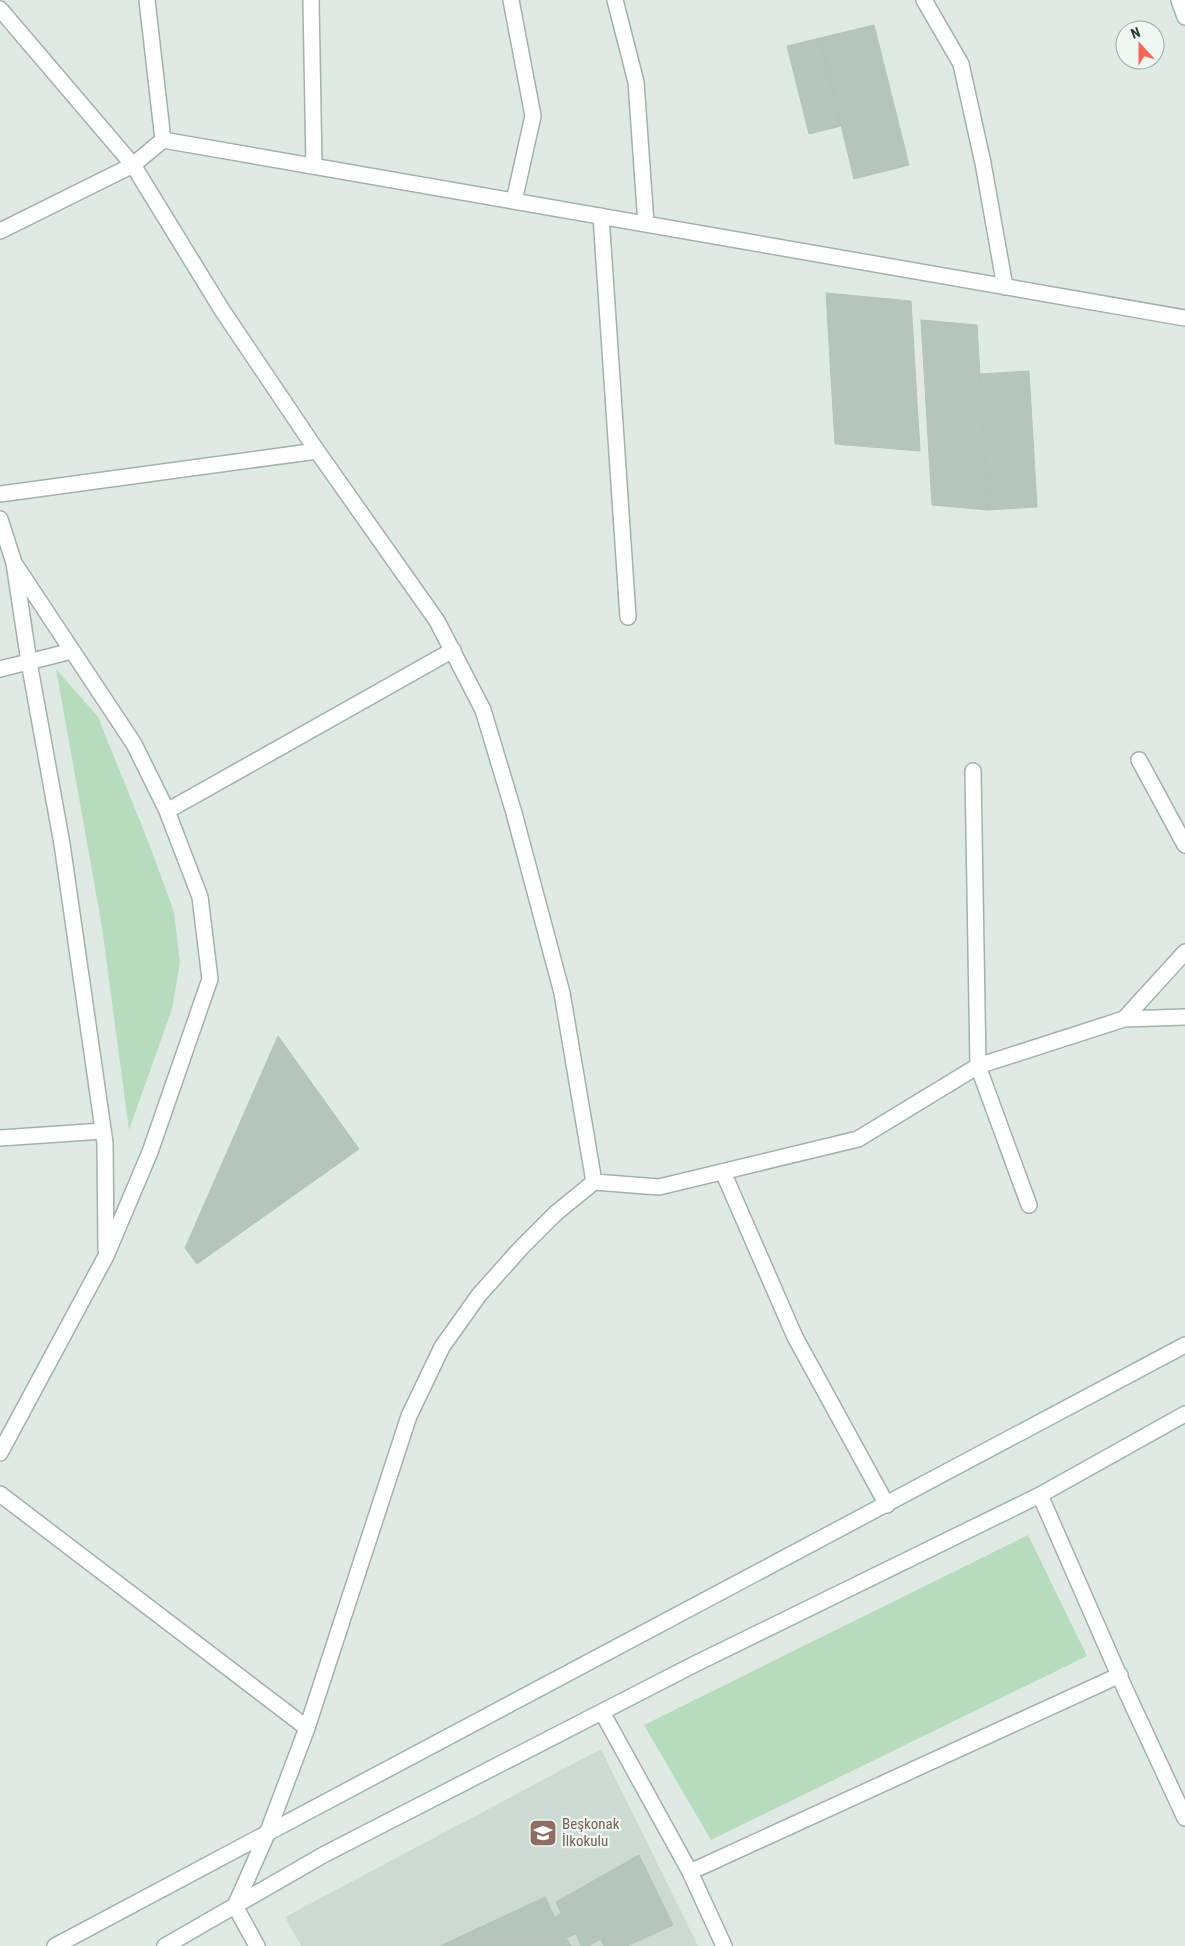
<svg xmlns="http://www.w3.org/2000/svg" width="1185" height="1946" font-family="'Roboto Condensed',sans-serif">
<rect width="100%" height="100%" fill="#dfeae4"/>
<path fill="#cddad3" d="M601 1749 698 1946H301L285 1917Z"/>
<path fill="#b7dcbd" d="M56 669 98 717 150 846 174 912 180 963 172 1009 129 1130 102 927Z
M1028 1535 1087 1656 711 1840 644 1725Z"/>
<path fill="#b4c5bd" stroke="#b1c4ba" d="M874 25 909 165 854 179 820 38Z
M820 38 841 126 809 134 787 46Z
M826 293 911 301 920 451 835 444Z
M921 320 977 325 988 510 932 505Z
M1029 371 1037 507 988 510 980 374Z
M278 1036 359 1149 197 1264 185 1248Z
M639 1855 673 1925 627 1946H604L601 1939 588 1946H581L576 1934 566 1938 571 1946H440L545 1897 555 1918 561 1913 556 1902Z"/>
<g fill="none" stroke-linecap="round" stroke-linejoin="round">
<defs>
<path id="street" d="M147 0 163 140
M311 0 314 166
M511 0 533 116 514 201
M615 0 636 82 646 224
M924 0 961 64 983 163 1005 287
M1179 0 1185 17
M0 9 133 165 222 310 317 451 437 621 483 710 514 813 562 993 594 1182 556 1213 521 1248 479 1295 442 1347 409 1416 307 1728 267 1834 235 1906 257 1946
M601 216 628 617
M0 231 133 165 163 140 1185 318
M0 494 317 451
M0 519 14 563 29 662 62 844 105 1143 106 1250
M0 669 72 651
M1139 760 1185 845
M973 771 978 1066 1029 1205
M167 811 453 650
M1124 1019 1185 952
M0 1138 103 1131
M723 1172 795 1337 887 1505
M594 1182 659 1187 858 1139 978 1066 1124 1019 1185 1017
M0 1453 106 1256 150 1152 210 979 200 897 167 811 134 744 14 563
M0 1494 307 1728
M1040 1495 1125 1689 1185 1818
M602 1712 690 1872 724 1946
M690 1872 1120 1675"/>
<path id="secondary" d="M55 1946 1185 1345
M165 1946 325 1854 695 1664 1040 1495 1185 1414"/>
</defs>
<use href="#street" stroke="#a2b2aa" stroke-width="18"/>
<use href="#secondary" stroke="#9eb6ab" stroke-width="18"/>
<use href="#street" stroke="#fff" stroke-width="15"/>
<use href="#secondary" stroke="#fff" stroke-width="15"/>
</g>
<defs>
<symbol id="school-square" viewBox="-11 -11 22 22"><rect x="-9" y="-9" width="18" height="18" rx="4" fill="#8d6e63" stroke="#eff7f2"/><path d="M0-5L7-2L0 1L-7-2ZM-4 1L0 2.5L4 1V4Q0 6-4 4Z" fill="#fff"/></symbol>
</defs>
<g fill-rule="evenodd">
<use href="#school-square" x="527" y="1817" width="32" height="32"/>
</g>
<g text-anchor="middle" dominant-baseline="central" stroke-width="4.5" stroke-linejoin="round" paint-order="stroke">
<g font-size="15" fill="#785e54" stroke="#eff7f2" text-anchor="start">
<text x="562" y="1824">Beşkonak<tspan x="562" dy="17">İlkokulu</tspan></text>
</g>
</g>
<g transform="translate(1140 45) rotate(339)"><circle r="24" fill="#eff7f2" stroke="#9caba4"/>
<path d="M0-4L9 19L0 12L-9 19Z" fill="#f36955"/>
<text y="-8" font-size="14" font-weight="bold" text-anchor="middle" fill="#203a30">N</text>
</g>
</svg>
